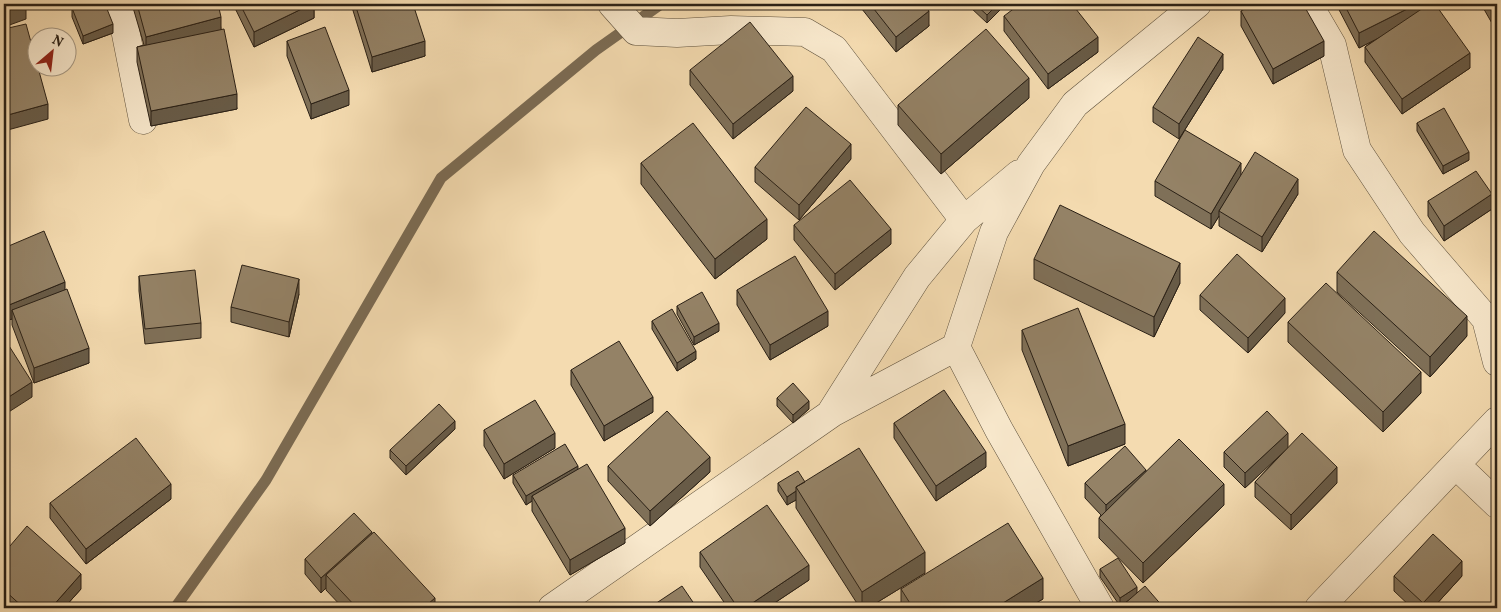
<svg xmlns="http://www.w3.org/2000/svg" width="1501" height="612" font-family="Vollkorn,serif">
<rect width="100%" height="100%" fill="#f4dbb0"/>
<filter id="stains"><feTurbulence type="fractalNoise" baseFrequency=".004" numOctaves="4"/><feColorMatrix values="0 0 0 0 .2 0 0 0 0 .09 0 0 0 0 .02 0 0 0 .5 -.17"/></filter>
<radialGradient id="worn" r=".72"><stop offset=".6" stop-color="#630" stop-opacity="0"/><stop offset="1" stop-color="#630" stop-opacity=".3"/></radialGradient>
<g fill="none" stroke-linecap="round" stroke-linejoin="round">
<path stroke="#7b6b53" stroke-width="11" d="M175 608 266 480 441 178 596 50 661 4"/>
<defs>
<path id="minor" d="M120 4 143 120
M612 4 636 31 677 33 731 30 805 32 834 49 964 220
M1308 4 1332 45 1357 150 1412 233 1486 319 1497 362
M956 347 999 430 1100 608
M832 411 917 277 964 220 1019 174
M1456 465 1497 504
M552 608 832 413 956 347 994 232 1031 164 1075 104 1197 4
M1319 608 1497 421"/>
</defs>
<use href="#minor" stroke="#5d503c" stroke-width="29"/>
<use href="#minor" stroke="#f8e8cc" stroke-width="28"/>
</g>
<path fill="#7f7058" stroke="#2b2116" d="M132 4H218L221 30 237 109 151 126 137 62V47L144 45Z
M233 4H314V18L254 47Z
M351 4H413L425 56 372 72Z
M858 4H924L929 26 896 52Z
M970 4H1006L987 23 970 7Z
M1336 4H1420V10L1470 68 1402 114 1365 62V47L1374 40 1359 48Z
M1481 4H1497V32Z
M72 8 113 33 83 44 72 17Z
M1241 11 1324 56 1273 84 1241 26Z
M1004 16 1098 52 1048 89 1004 31Z
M287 41 349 105 311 119 287 56Z
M1223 69 1179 139 1153 122V107Z
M690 70 793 91 733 139 690 85Z
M1029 98 941 174 898 125V105Z
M1417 123 1469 160 1443 174 1417 131Z
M851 159 799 220 755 182V167Z
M641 163 767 239 715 279 641 184Z
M1241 175 1298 194 1262 252 1219 226V216L1211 229 1155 196V181Z
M1428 201 1492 209 1444 241 1428 216Z
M794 225 891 244 835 290 794 240Z
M4 248 65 290 89 363 34 383 12 325V319L9 320 4 306Z
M1034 259 1180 283 1154 337 1034 279Z
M1337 272 1467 336 1430 377 1337 292Z
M139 276 201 323V338L145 344 139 291Z
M737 290 828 326 770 360 737 305Z
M299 294 289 337 231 322V307Z
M1200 295 1285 313 1248 353 1200 310Z
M677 306 719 331 694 345 677 314Z
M652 321 696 359 677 371 652 329Z
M1288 322 1421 393 1383 432 1288 342Z
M1022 330 1125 444 1068 466 1022 350Z
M571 370 653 412 604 441 571 385Z
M777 398 809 409 793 423 777 406Z
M894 423 986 467 936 501 894 438Z
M455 429 406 475 390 458V450Z
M484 430 555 448 504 479 484 446Z
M1287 448 1245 488 1224 467V452L1288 448 1337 483 1291 530 1255 497V482Z
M608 466 710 472 650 526 608 481Z
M578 469 625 543 570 575 532 511V501L526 505 513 483V475Z
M1146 471 1224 505 1143 583 1099 538V518L1101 515 1085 498V483Z
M805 482 925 573 868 608H860L796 508V500L787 505 778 491V483Z
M171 499 86 564 50 518V503Z
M372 534 435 608H343L326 590V588L321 593 305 574V559Z
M700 552 809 580 767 608H728L700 567Z
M4 553 81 589 64 608H7L4 605Z
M1100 569 1137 593 1164 608H1123V605L1130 599 1120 606 1100 577Z
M1394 576H1462L1433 608H1412L1394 591Z
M1497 586V606L1495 603V588Z
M901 589 1043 599 1027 608H901Z"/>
<path fill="#685b47" stroke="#2b2116" d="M26 4V19L4 27V12Z
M312 4H314V18L254 47V32Z
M998 4H1006L987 23V15Z
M1417 4H1420V17L1359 48V33Z
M929 11V26L896 52V37Z
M221 17V32L146 52V37Z
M113 24V33L83 44V36Z
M1098 37V52L1048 89V74Z
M425 41V56L372 72V57Z
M1324 41V56L1273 84V69Z
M1470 53V68L1402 114V99Z
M1223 54V69L1179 139V124Z
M793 76V91L733 139V124Z
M1029 78V98L941 174V154Z
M349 90V105L311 119V104Z
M237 94V109L151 126V111Z
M48 104V119L4 131V116Z
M851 144V159L799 220V205Z
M1469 152V160L1443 174V166Z
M1241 163V178L1219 211V216L1211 229V214Z
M1298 179V194L1262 252V237Z
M1492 194V209L1444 241V226Z
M767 219V239L715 279V259Z
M891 229V244L835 290V274Z
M1180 263V283L1154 337V317Z
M299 279V294L289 337V322Z
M65 282V298L12 310V319L9 320V305Z
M1285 298V313L1248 353V338Z
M828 311V326L770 360V345Z
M1467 316V336L1430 377V357Z
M719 323V331L694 345V337Z
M89 348V363L34 383V368Z
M696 351V359L677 371V363Z
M1421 372V393L1383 432V412Z
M32 382V397L4 415V400Z
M653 397V412L604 441V426Z
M809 401V409L793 423V415Z
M455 421V429L406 475V466Z
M1125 424V444L1068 466V446Z
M555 433V448L504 479V464Z
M1288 433V448L1245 488V473Z
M986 452V467L936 501V486Z
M710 457V472L650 526V511Z
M578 466V474L532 496V501L526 505V496Z
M1337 467V483L1291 530V515Z
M1146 470V485L1106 520V505Z
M171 484V499L86 564V549Z
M1224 484V505L1143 583V563Z
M796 491V500L787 505V497Z
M625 528V543L570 575V560Z
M372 532V547L326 575V588L321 593V578Z
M925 552V573L868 608H862V592Z
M1462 561V576L1433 608H1423V603Z
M809 565V580L767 608H745Z
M81 574V589L64 608H51Z
M1043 578V599L1027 608H995Z
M1137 587V595L1120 606V598Z
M435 598V608H423Z"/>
<path fill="#948266" stroke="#2b2116" d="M4 4H26L4 12Z
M85 4H105L113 24 83 36 72 8Z
M137 4H218L221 17 146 37Z
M240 4H312L254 32Z
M355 4H413L425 41 372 57Z
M870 4H924L929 11 896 37Z
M975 4H998L987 15Z
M1020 4H1072L1098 37 1048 74 1004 16Z
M1254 4H1303L1324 41 1273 69 1241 11Z
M1344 4H1417L1359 33Z
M1429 4H1435L1470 53 1402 99 1365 47Z
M1490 4H1497V17Z
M750 22 793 76 733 124 690 70Z
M26 24 48 104 4 116V29Z
M325 27 349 90 311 104 287 41Z
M224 29 237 94 151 111 137 47Z
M986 29 1029 78 941 154 898 105Z
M1198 37 1223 54 1179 124 1153 107Z
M806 107 851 144 799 205 755 167Z
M1444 108 1469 152 1443 166 1417 123Z
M693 123 767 219 715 259 641 163Z
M1185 130 1241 163 1211 214 1155 181Z
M1255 152 1298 179 1262 237 1219 211Z
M1476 171 1492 194 1444 226 1428 201Z
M850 180 891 229 835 274 794 225Z
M1060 205 1180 263 1154 317 1034 259Z
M44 231 65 282 9 305 4 291V248Z
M1374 231 1467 316 1430 357 1337 272Z
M1237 254 1285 298 1248 338 1200 295Z
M795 256 828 311 770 345 737 290Z
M242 265 299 279 289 322 231 307Z
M195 270 201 323 145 329 139 276Z
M1326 283 1421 372 1383 412 1288 322Z
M67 289 89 348 34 368 12 310Z
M702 292 719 323 694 337 677 306Z
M1078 308 1125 424 1068 446 1022 330Z
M672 309 696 351 677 363 652 321Z
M4 338 32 382 4 400Z
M619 341 653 397 604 426 571 370Z
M793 383 809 401 793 415 777 398Z
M944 390 986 452 936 486 894 423Z
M535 400 555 433 504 464 484 430Z
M439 404 455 421 406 466 390 450Z
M667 411 710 457 650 511 608 466Z
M1267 411 1288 433 1245 473 1224 452Z
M1302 433 1337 467 1291 515 1255 482Z
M136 438 171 484 86 549 50 503Z
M1179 439 1224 484 1143 563 1099 518Z
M565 444 578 466 526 496 513 475Z
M1125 446 1146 470 1106 505 1085 483Z
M859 448 925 552 862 592 796 487Z
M587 464 625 528 570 560 532 496Z
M798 471 805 482 796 487V491L787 497 778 483Z
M767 505 809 565 745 608H738L700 552Z
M354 513 372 532 321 578 305 559Z
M1008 523 1043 578 995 608H913L901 589Z
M27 526 81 574 51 608H24L4 590V553Z
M374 532 435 598 423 608H357L326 575Z
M1433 534 1462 561 1423 603 1394 576Z
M1118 558 1137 587 1120 598 1100 569Z
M682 586 697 608H649Z
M1145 586 1164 608H1125L1123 605Z"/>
<rect width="1501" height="612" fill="none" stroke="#f4dbb0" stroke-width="20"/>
<rect x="5" y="5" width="1491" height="602" fill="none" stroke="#2b2116" stroke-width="2.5"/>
<rect x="10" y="10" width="1481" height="592" fill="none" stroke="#2b2116"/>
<g transform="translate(52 52) rotate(28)"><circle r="24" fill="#f8e8cc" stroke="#a69883"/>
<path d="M0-4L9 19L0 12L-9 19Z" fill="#8f2418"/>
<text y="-8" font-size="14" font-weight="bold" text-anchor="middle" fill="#2b2116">N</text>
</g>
<rect width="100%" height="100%" filter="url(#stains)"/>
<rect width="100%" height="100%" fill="url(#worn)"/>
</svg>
